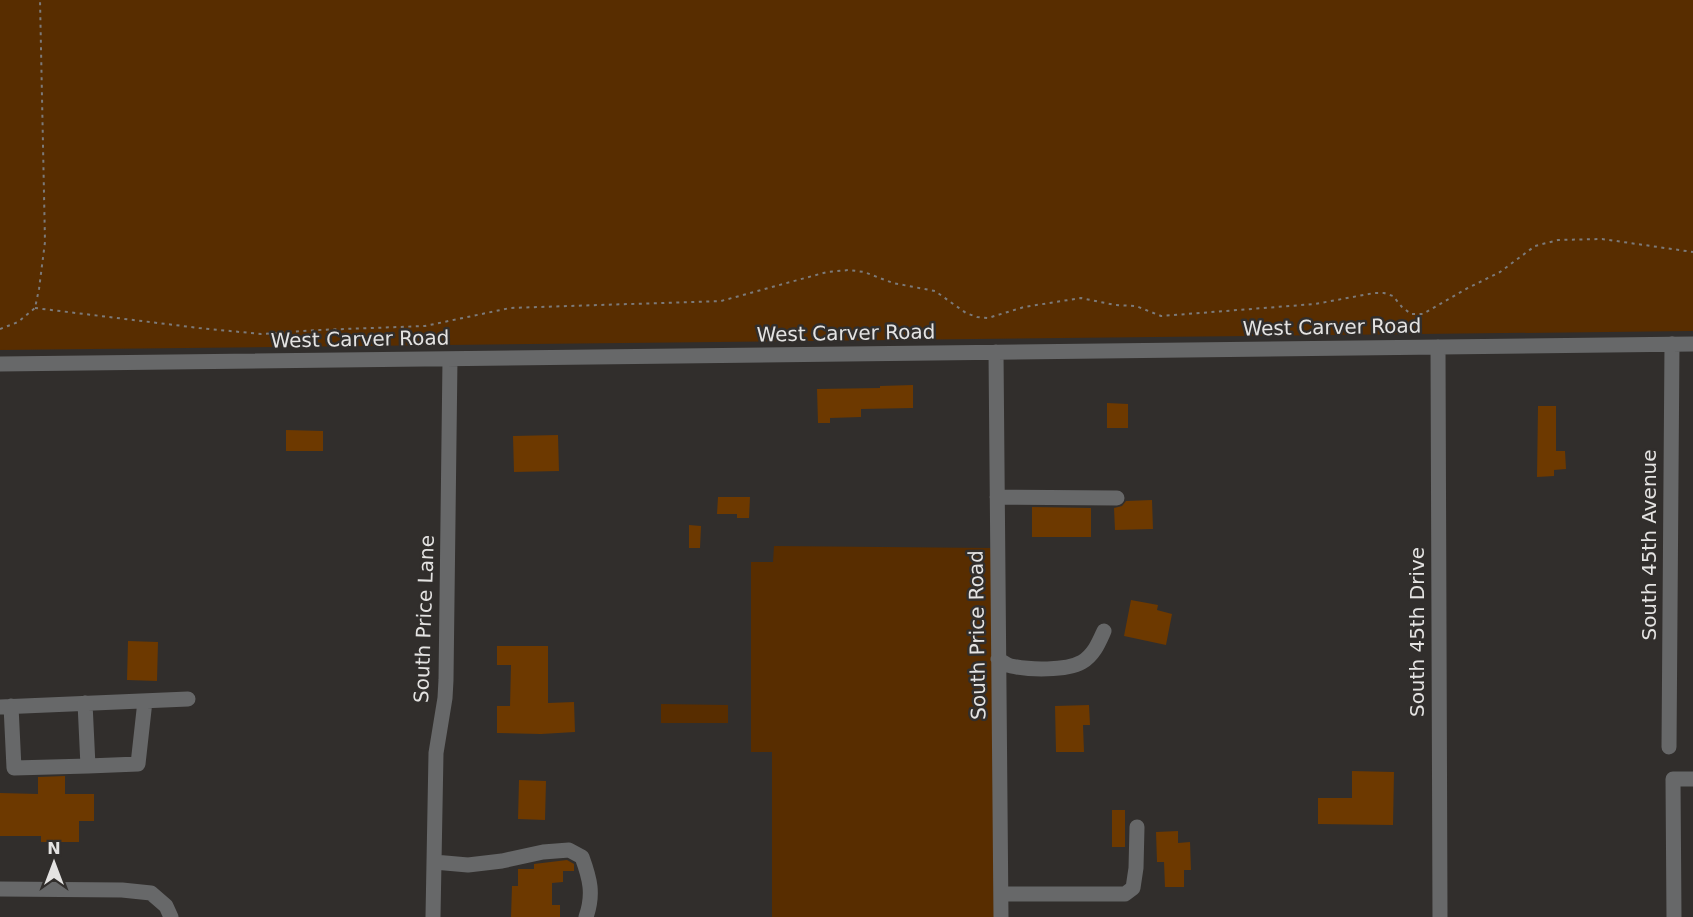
<svg xmlns="http://www.w3.org/2000/svg" width="1693" height="917" font-family="'DejaVu Sans',sans-serif">
<rect width="100%" height="100%" fill="#312e2c"/>
<path fill="#582d00" d="M0 0H1693V331L0 350Z
M774 546 991 548 994 917H772V752H751V562H773Z
M661 704 728 705V723H661Z"/>
<path fill="#6d3900" d="M913 385V408L861 409V417L830 418V423H818L817 389 880 388V386Z
M1107 403 1128 404V428H1107Z
M1538 406H1556V451H1565L1566 469 1554 470V476L1537 477Z
M286 430 323 431V451H286Z
M558 435 559 471 514 472 513 436Z
M718 497H750L749 518H737V514H717Z
M1152 500 1153 529 1115 530 1114 508 1122 506 1126 501Z
M1032 507 1091 508V537H1032Z
M689 525 701 526 700 548H689Z
M1131 600 1158 605 1157 610 1172 614 1166 645 1124 636Z
M128 641 158 642 157 681 127 680Z
M497 646H548V703L574 702 575 732 541 734 497 733V706H510L511 665H497Z
M1089 705 1090 725H1083L1084 752H1056L1055 706Z
M1352 771 1394 772 1393 825 1318 824V798H1352Z
M65 776V794H94V821H79V842H41V836H0V793L38 794V777Z
M519 780 546 781 545 820 518 819Z
M1112 810H1125V847H1112Z
M1178 831V843L1190 842 1191 870H1184V887H1165L1164 862H1157L1156 832Z
M567 860 574 864V871H563V882L552 883V905H560V917H511L512 886H518V869H534V864Z"/>
<g fill="none" stroke-linecap="round" stroke-linejoin="round">
<path stroke="#7c7a79" stroke-width="2" stroke-dasharray="3 4.5" stroke-linecap="butt" d="M35 308 199 328 261 334 318 330 425 326 510 308 721 301 827 272 849 270 864 272 893 283 935 291 966 313 977 317 988 318 1024 307 1081 298 1115 305 1136 306 1161 316 1315 304 1374 293H1384L1393 296 1402 307 1411 314H1423L1466 289 1500 272 1535 246 1558 240 1602 239 1693 252
M0 329 18 322 35 308 39 289 45 242 40 0"/>
<path stroke="#676869" stroke-width="15" d="M1438 347 1440 917
M996 352 1001 917
M0 364 1693 344
M997 497 1117 498
M998 659C1003 662 1006 665 1011 666 1029 670 1066 671 1082 662 1094 655 1099 642 1104 631
M11 706 14 768 88 766 85 703
M0 707 188 699
M1669 747 1672 344
M88 766 138 764 145 701
M434 862 468 865 502 861 543 852 569 850 582 857C590 879 594 894 586 917
M0 889 122 890 151 893 166 906 171 917
M1001 894H1125L1133 888 1136 868 1137 827
M433 917 436 753 445 698 446 680 450 359
M1674 917 1673 779H1693"/>
</g>
<g text-anchor="middle" dominant-baseline="central" stroke-width="5" stroke-linejoin="round" paint-order="stroke">
<g font-size="20" fill="#e4e3e2" stroke="#312e2c">
<text transform="translate(1332 327) rotate(-1)">West Carver Road</text>
<text transform="translate(846 333) rotate(-1)">West Carver Road</text>
<text transform="translate(360 339) rotate(-1)">West Carver Road</text>
<text transform="translate(1649 545) rotate(-90)">South 45th Avenue</text>
<text transform="translate(424 619) rotate(-88)">South Price Lane</text>
<text transform="translate(1417 632) rotate(-90)">South 45th Drive</text>
<text transform="translate(977 635) rotate(-91)">South Price Road</text>
</g>
</g>
<g transform="translate(54 863)" stroke="#312e2c" stroke-width="4.5" paint-order="stroke">
<path d="M0-4.5L10 22L0 15L-10 22Z" fill="#e4e3e2"/>
<text y="-9" font-size="16" font-weight="bold" text-anchor="middle" fill="#e4e3e2">N</text>
</g>
</svg>
